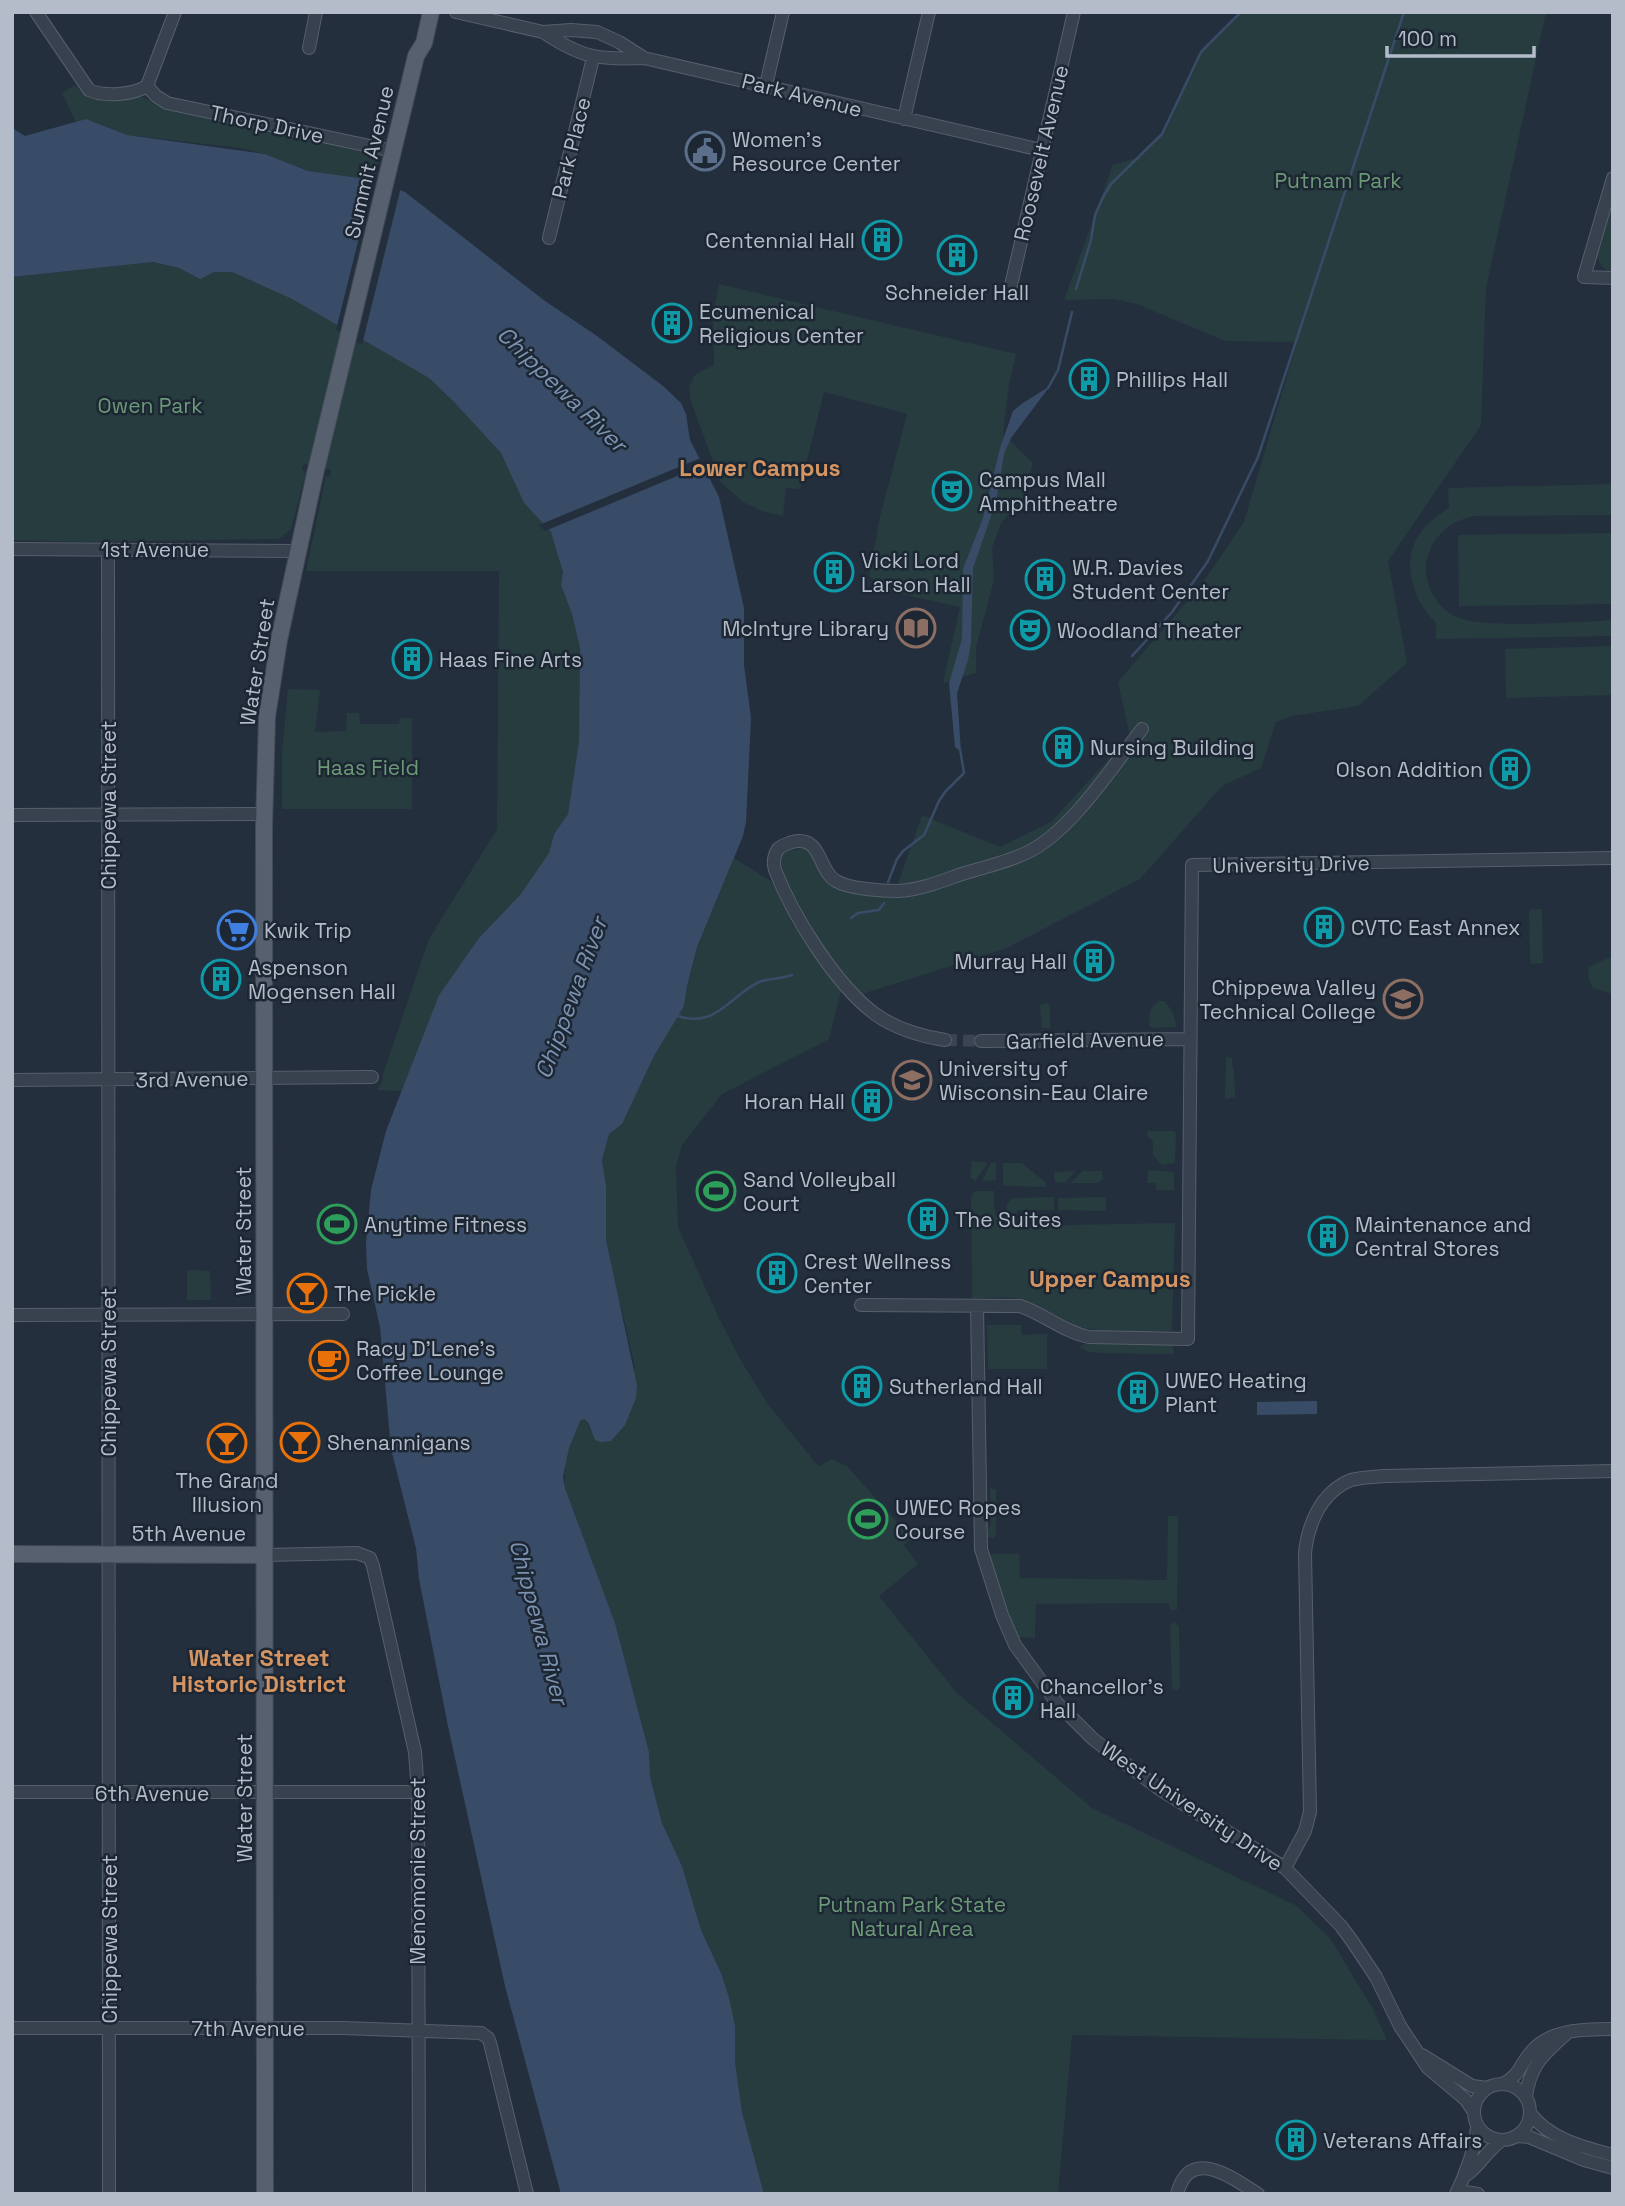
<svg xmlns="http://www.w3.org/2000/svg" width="1625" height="2206" font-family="'Space Grotesk',sans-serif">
<rect width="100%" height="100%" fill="#242f3e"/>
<path fill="#263c3f" d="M1241 12H1546L1486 288 1481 425 1388 561 1407 663 1358 706 1292 716 1276 722 1261 768 1222 786 1140 879 1007 948 856 996 843 983 829 1039 722 1094 682 1145 676 1167 678 1227 718 1316 740 1359 767 1403 819 1467 831 1459 847 1466 854 1474 911 1538 904 1545 918 1564 879 1596 956 1692 1092 1808 1295 1905 1330 1938 1374 2011 1387 2040 1072 2035 1058 2194H764L742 2112 735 2062V2026L721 1973 701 1930 682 1866 662 1823 650 1777 649 1752 615 1623 565 1488C563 1472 569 1426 584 1419L588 1422 590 1431 635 1368 622 1310 617 1297 606 1240V1186L602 1160 609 1134 622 1124 654 1056 684 1006 687 986 697 947 734 858 774 883 782 852 805 848C814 856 817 867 823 877 835 896 872 895 893 898L922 815 1000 847 1051 822 1130 736 1118 682 1202 584 1244 522 1297 342 1225 341 1137 304 1113 299 1064 300 1113 165 1141 157 1162 134 1201 52Z
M75 85 90 98 143 97 159 107 380 156 374 180 308 171 265 154 240 148 127 135 86 119 76 122 62 93Z
M1613 192V272C1601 270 1597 261 1596 249Z
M153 262 179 268 200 278 214 272H232L292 299 429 378 454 402 501 453 524 503 551 532 558 550 563 572 561 585 572 614 580 648 579 741 568 814 554 834 549 853 520 895 479 938 439 995 402 1091 377 1090 383 1080V1074L429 939 497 829 499 571H306L326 476 330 477 331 470 304 464 302 470 306 472 291 529 279 539 89 542 12 540V277Z
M719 284 1016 354 1009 385 1003 434 1033 463 1023 498 1001 523 992 548 994 580 976 647V673L943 683 960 607 883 590 869 575 880 517 907 414 824 392 800 489 786 488 783 516 762 511 743 502 721 483 690 399 689 387 695 375 714 365 713 314Z
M1613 484V515L1475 516C1454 520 1439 530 1430 550 1424 563 1425 578 1431 591 1437 603 1445 612 1457 617 1484 629 1569 622 1602 621L1613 619V636L1436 639V623C1415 602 1401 567 1417 538 1424 525 1437 516 1449 508L1448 488Z
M1613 533V604L1459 606 1458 535Z
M1613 646V695L1506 698 1505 649Z
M288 689 320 690 315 732 346 731 347 713H359L360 724H399L400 718H412V809H282V752Z
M1532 909H1542L1543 963 1532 964 1530 958 1529 911Z
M1613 956V994L1593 988 1589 980 1588 967Z
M1158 1001H1164C1171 1008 1176 1017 1176 1027L1153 1028 1149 1026 1150 1010Z
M1047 1003 1050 1006V1028H1042L1040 1005Z
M1226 1057 1232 1058V1066L1234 1069 1235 1097 1225 1099Z
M1148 1131H1173L1176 1133 1175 1163 1162 1165 1153 1155C1151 1147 1157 1141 1147 1136Z
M972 1161 988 1163 975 1181 970 1177Z
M991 1163H996V1180L982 1181Z
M1003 1163H1022L1046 1183V1187L1005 1186 1003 1184Z
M1148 1170 1174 1172V1190H1156L1155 1183H1147Z
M1075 1171 1065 1183 1055 1182 1054 1172Z
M1083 1171H1102L1103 1178 1098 1183H1070Z
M696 1179H735L736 1204H698Z
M975 1191H994C994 1207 993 1221 1011 1226L1175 1223 1172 1331C1142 1331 1110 1334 1080 1327 1060 1323 1045 1308 1026 1301 1010 1295 989 1298 972 1299L971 1197Z
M1054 1197V1210H1018L1014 1218 1006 1212 1007 1204 1012 1198Z
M1106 1197V1211L1058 1210V1198Z
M187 1270 210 1271 211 1300H187Z
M987 1325H1021L1022 1335 1047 1334V1369H988Z
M1087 1343 1173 1345 1174 1354 1101 1353 1089 1352 1079 1347Z
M990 1488 996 1490V1535L993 1538 988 1537 987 1532 991 1524Z
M1168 1516H1178L1177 1610H1171L1168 1603 1036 1604 1035 1638 1018 1637 1008 1614 990 1557 991 1554H1019L1020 1578 1167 1580Z
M1173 1622 1179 1626 1180 1687 1177 1691 1172 1688 1170 1626Z"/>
<path fill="#394c67" d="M86 119 127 135 265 154 308 171 374 180 405 192 545 301 597 336 663 386 681 403 686 414 690 440 719 497 744 608V665L751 718 746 822 743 836 697 947 687 986 684 1006 654 1056 622 1124 609 1134 602 1160 606 1186V1240L637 1385 636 1398 625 1425 611 1441 601 1442 595 1440 588 1422 584 1419 580 1421 569 1448 563 1477 565 1488 615 1623 649 1752 650 1777 662 1823 682 1866 701 1930 721 1973 729 1998 735 2026V2062L742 2112 764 2194H561L505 1986 448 1726 419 1579 416 1548 391 1449 380 1327 367 1269 366 1244 371 1190 386 1131 439 995 479 938 520 895 549 853 554 834 568 814 579 741 580 648 572 614 561 585 563 572 551 532 524 503 501 453 454 402 429 378 292 299 232 272H214L200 279 179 268 153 262 12 277V128L25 136Z
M1050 386 1011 438 1004 454 996 502 973 568 971 642 968 660 957 693 961 752 955 747 949 683 962 639 963 569 983 518 1000 448 1013 411 1023 403Z
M1317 1401V1414L1257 1415V1402Z"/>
<path fill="#242f3e" d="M374 177 401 187 362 345 336 330Z
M703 457 706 464 545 531 539 525Z"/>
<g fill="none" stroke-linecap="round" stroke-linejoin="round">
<path stroke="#394c67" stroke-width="2.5" d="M1076 289 1091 240 1095 215 1103 197 1111 184 1162 134 1201 52 1241 12
M1048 388 1058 370 1072 312
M1132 656 1172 612 1208 561 1258 457 1404 12
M888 882 897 859 903 851 924 835 939 801 945 792 964 773 960 749
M851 918 858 913 879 910 884 903
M675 1015C716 1030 728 997 759 982 769 978 781 979 792 975"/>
<path stroke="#3a4453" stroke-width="12" stroke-dasharray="12 6" stroke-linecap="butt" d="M945 1040 981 1041"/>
<defs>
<path id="minor" d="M36 12 89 90C104 97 133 95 147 86
M456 12 543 32 571 30 597 32 619 42 644 58
M543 32C582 58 598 60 644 58L1041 150
M309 48 316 12
M766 85 783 12
M147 86 156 96 167 103 393 151
M147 86 175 12
M904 119 929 12
M1613 178 1584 277 1613 278
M549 238 593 58
M1009 294 1074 12
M12 549 298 551
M108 550 109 2194
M12 815 266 814
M945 1040C920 1036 896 1029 875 1014 835 984 793 916 775 870 773 863 774 855 778 849 782 845 787 844 792 842 823 835 817 870 836 881 849 889 883 891 898 891 921 890 944 880 965 873 985 867 1007 862 1026 853 1070 833 1112 767 1142 729
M981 1041 1189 1039
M12 1080 372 1077
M861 1305 1020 1306C1044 1314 1064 1332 1089 1337L1188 1339 1192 865 1613 858
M977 1306 981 1549 1002 1615 1015 1645 1057 1703 1093 1739 1158 1788 1285 1868 1341 1926 1352 1941 1376 1977 1400 2026 1428 2068 1466 2100 1474 2112
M12 1315 343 1314
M264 1555 357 1553 370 1558 373 1566 415 1752 418 1792 419 2194
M12 1792H418
M1285 1868 1305 1831 1310 1812 1305 1553C1308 1524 1321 1492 1351 1480 1361 1477 1374 1477 1385 1476L1613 1471
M12 2028H343L481 2033 488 2038 490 2043 527 2194
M1422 2055 1472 2086 1488 2088
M1503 2084C1521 2074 1519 2066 1531 2052 1550 2029 1585 2029 1613 2029
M1474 2112a28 28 0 1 1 56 0a28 28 0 1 1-56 0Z
M1526 2097C1530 2065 1543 2055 1566 2034
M1530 2113C1549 2139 1583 2147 1613 2155
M1517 2136 1529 2137 1584 2160 1613 2168
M1465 2176C1481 2165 1486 2151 1502 2140
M1458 2191 1478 2194
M1177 2194C1190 2145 1232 2178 1258 2194
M1456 2194C1465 2176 1476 2146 1477 2126"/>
<path id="major" d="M12 1554 264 1555
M265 2194 264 827 267 717 279 640 315 474 416 56 424 43 431 12"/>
</defs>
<use href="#minor" stroke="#565f6c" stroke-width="14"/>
<use href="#major" stroke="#414a57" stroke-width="18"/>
<use href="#minor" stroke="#38414e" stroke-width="12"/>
<use href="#major" stroke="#56606e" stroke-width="16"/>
</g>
<defs>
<symbol id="civic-ring" viewBox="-11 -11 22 22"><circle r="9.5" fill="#1d2633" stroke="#5c6f8a" stroke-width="1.5"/><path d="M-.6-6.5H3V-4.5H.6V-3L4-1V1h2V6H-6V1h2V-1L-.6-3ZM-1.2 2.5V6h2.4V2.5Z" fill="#5c6f8a"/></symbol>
<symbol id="building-ring" viewBox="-11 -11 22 22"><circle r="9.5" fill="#1d2633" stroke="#0f9aa8" stroke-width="1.5"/><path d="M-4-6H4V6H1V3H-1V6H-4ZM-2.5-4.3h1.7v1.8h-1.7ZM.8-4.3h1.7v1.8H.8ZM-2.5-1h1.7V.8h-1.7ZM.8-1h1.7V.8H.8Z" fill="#0f9aa8"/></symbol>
<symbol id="theatre-ring" viewBox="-11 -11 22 22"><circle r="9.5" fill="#1d2633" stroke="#0f9aa8" stroke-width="1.5"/><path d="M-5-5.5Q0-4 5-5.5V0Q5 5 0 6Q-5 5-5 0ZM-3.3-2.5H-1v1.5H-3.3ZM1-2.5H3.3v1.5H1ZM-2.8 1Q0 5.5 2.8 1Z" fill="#0f9aa8"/></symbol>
<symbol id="library-ring" viewBox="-11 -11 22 22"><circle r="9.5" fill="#1d2633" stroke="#8d6e63" stroke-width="1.5"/><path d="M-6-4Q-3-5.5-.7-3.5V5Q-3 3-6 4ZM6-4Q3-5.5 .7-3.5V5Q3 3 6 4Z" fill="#8d6e63"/></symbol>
<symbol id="supermarket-ring" viewBox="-11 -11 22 22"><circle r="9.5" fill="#1d2633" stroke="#3f7fe0" stroke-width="1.5"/><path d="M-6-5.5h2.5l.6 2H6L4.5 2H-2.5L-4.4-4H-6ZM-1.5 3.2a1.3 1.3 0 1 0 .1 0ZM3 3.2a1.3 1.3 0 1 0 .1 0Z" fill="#3f7fe0"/></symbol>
<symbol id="university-ring" viewBox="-11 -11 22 22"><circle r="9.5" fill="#1d2633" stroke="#8d6e63" stroke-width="1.5"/><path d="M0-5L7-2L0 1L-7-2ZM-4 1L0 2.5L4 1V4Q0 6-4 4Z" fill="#8d6e63"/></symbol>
<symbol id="stadium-ring" viewBox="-11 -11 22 22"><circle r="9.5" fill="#1d2633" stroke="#2e9e5b" stroke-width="1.5"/><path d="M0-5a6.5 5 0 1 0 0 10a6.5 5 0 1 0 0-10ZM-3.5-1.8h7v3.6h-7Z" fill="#2e9e5b"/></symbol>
<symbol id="bar-ring" viewBox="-11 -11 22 22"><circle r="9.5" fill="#1d2633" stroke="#e8710a" stroke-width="1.5"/><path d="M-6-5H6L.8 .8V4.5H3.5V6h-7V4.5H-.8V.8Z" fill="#e8710a"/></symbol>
<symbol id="cafe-ring" viewBox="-11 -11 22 22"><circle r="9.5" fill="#1d2633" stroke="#e8710a" stroke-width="1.5"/><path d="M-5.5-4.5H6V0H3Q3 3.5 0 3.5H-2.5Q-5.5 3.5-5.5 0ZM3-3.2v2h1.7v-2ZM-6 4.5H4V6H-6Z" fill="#e8710a"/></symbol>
</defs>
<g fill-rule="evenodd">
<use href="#civic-ring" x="683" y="129" width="44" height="44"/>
<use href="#building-ring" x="860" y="218" width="44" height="44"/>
<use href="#building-ring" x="935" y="233" width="44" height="44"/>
<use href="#building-ring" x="650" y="301" width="44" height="44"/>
<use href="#building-ring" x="1067" y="357" width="44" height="44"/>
<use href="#theatre-ring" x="930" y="469" width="44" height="44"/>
<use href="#building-ring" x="812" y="550" width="44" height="44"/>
<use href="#building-ring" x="1023" y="557" width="44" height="44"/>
<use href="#library-ring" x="894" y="606" width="44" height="44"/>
<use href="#theatre-ring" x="1008" y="608" width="44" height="44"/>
<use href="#building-ring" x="390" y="637" width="44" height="44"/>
<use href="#building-ring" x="1041" y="725" width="44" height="44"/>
<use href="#building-ring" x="1488" y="747" width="44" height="44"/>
<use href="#building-ring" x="1302" y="905" width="44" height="44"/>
<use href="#supermarket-ring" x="215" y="908" width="44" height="44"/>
<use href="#building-ring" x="1072" y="939" width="44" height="44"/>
<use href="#building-ring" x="199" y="957" width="44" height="44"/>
<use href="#university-ring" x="1381" y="977" width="44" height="44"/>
<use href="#university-ring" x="890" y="1058" width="44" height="44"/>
<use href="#building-ring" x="850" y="1079" width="44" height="44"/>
<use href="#stadium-ring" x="694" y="1169" width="44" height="44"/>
<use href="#building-ring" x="906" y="1197" width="44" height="44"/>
<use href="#stadium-ring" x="315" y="1202" width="44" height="44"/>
<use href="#building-ring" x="1306" y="1214" width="44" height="44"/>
<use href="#building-ring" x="755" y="1251" width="44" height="44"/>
<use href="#bar-ring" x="285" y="1271" width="44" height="44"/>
<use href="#cafe-ring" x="307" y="1338" width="44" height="44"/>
<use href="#building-ring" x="840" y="1364" width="44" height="44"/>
<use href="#building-ring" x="1116" y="1370" width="44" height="44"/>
<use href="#bar-ring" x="278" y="1420" width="44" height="44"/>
<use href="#bar-ring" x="205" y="1421" width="44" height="44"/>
<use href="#stadium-ring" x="846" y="1497" width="44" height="44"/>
<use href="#building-ring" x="991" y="1676" width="44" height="44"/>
<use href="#building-ring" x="1274" y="2118" width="44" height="44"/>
</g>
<g text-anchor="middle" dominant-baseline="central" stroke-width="5" stroke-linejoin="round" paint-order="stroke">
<g font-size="21" fill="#b4bcc9" stroke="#1d2633">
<text transform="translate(802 95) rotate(14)">Park Avenue</text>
<text transform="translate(267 124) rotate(12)">Thorp Drive</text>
<text transform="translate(571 148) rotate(-76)">Park Place</text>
<text transform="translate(1041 153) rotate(-77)">Roosevelt Avenue</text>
<text transform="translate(369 162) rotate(-77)">Summit Avenue</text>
<text x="155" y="549">1st Avenue</text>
<text transform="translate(257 662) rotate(-81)">Water Street</text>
<text transform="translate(108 805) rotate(-90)">Chippewa Street</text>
<text transform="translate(1291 864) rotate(-1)">University Drive</text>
<text transform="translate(1085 1040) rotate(-1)">Garfield Avenue</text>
<text transform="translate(192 1079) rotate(-1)">3rd Avenue</text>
<text transform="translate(243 1231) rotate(-90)">Water Street</text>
<text transform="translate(108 1372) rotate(-90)">Chippewa Street</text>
<text x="189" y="1533">5th Avenue</text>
<text x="152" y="1793">6th Avenue</text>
<text transform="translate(244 1798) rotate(-90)">Water Street</text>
<text transform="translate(1192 1806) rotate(34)">West University Drive</text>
<text transform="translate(417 1871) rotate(-90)">Menomonie Street</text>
<text transform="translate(109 1939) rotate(-90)">Chippewa Street</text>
<text x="248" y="2028">7th Avenue</text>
</g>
<g font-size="21" fill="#b4bcc9" stroke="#1d2633" text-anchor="start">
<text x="732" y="139">Women's<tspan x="732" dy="24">Resource Center</tspan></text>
<text x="855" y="240" text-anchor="end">Centennial Hall</text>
<text x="957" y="292" text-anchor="middle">Schneider Hall</text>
<text x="699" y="311">Ecumenical<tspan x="699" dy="24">Religious Center</tspan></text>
<text x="1116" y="379">Phillips Hall</text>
<text x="979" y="479">Campus Mall<tspan x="979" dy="24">Amphitheatre</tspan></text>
<text x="861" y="560">Vicki Lord<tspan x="861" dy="24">Larson Hall</tspan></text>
<text x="1072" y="567">W.R. Davies<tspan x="1072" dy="24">Student Center</tspan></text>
<text x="889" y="628" text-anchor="end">McIntyre Library</text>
<text x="1057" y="630">Woodland Theater</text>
<text x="439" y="659">Haas Fine Arts</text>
<text x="1090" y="747">Nursing Building</text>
<text x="1483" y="769" text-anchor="end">Olson Addition</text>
<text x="1351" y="927">CVTC East Annex</text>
<text x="264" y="930">Kwik Trip</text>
<text x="1067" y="961" text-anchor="end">Murray Hall</text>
<text x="248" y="967">Aspenson<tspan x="248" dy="24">Mogensen Hall</tspan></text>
<text x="1376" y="987" text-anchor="end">Chippewa Valley<tspan x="1376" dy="24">Technical College</tspan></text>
<text x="939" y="1068">University of<tspan x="939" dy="24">Wisconsin-Eau Claire</tspan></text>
<text x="845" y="1101" text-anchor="end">Horan Hall</text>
<text x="743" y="1179">Sand Volleyball<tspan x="743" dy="24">Court</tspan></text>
<text x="955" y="1219">The Suites</text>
<text x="364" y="1224">Anytime Fitness</text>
<text x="1355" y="1224">Maintenance and<tspan x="1355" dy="24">Central Stores</tspan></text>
<text x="804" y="1261">Crest Wellness<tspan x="804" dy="24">Center</tspan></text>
<text x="334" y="1293">The Pickle</text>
<text x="356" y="1348">Racy D'Lene's<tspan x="356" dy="24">Coffee Lounge</tspan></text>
<text x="1165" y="1380">UWEC Heating<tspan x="1165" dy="24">Plant</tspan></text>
<text x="889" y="1386">Sutherland Hall</text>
<text x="327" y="1442">Shenannigans</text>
<text x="227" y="1480" text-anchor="middle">The Grand<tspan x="227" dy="24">Illusion</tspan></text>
<text x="895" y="1507">UWEC Ropes<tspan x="895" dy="24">Course</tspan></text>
<text x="1040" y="1686">Chancellor's<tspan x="1040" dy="24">Hall</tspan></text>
<text x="1323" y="2140">Veterans Affairs</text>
</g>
<g font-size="21" fill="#6b9a76" stroke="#1d2633">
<text x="1338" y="180">Putnam Park</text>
<text x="150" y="405">Owen Park</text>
<text x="368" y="767">Haas Field</text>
<text x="912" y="1904">Putnam Park State<tspan x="912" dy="24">Natural Area</tspan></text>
</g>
<g font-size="23" font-style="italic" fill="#7c92b1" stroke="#1d2633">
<text transform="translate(562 389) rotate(44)">Chippewa River</text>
<text transform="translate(571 998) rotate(-70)">Chippewa River</text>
<text transform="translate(539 1622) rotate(75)">Chippewa River</text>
</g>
<g font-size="23" font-weight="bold" fill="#d59563" stroke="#1d2633">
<text x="760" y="468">Lower Campus</text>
<text x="1110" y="1279">Upper Campus</text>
<text x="259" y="1658">Water Street<tspan x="259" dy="26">Historic District</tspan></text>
</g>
</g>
<rect width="1625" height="2206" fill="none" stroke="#b4bcc9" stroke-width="28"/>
<path d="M1387 46v10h147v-10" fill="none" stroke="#b4bcc9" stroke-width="3.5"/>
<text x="1398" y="46" font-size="21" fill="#b4bcc9" stroke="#1d2633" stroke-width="5" paint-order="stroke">100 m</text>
</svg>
